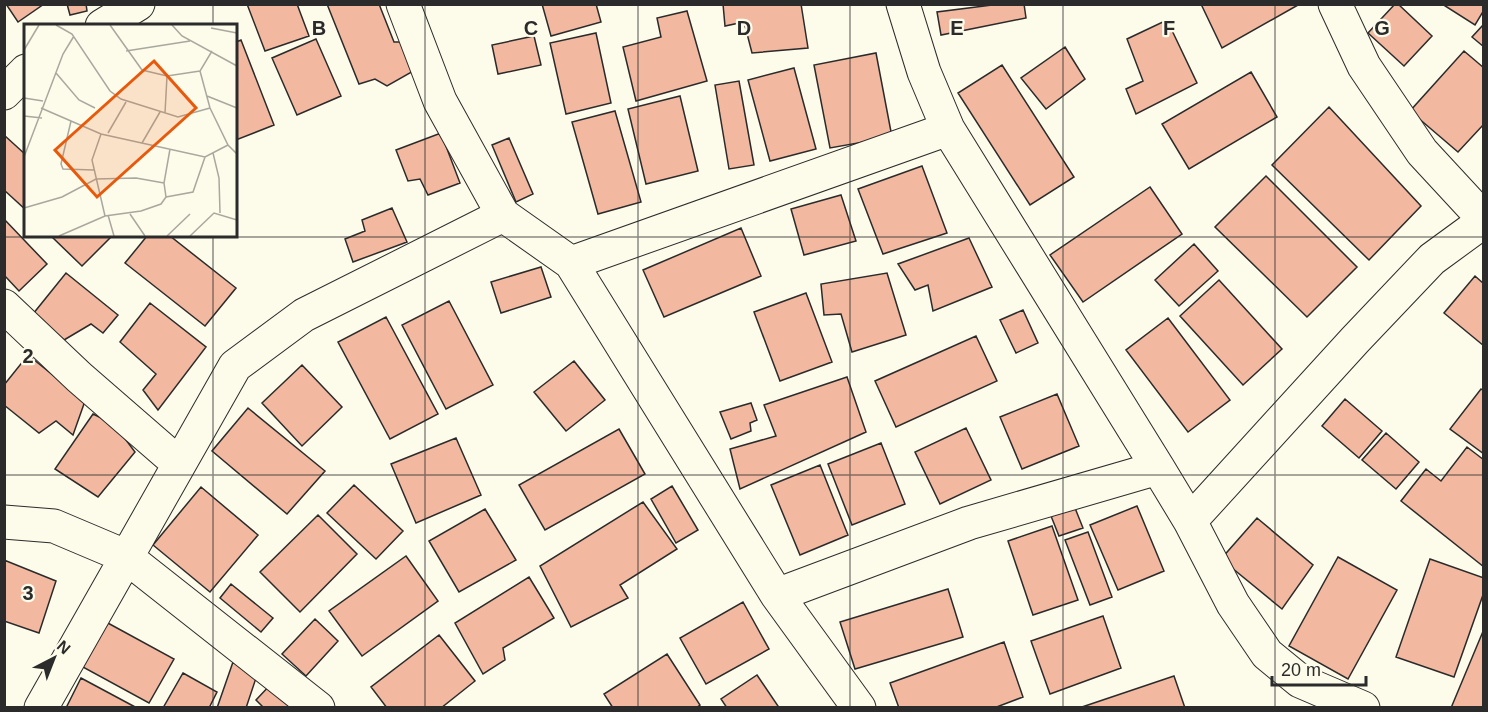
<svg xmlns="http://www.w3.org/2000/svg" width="1488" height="712" font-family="Arial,sans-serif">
<rect width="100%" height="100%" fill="#fdfbea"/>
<path fill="#f2b8a0" stroke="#2b2b2b" stroke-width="1.5" d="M6 4H44L18 22Z
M67 4H86L87 11 70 15Z
M247 4H297L309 36 265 51Z
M327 4H379L394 42H404L417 69 387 86 375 79 359 84Z
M542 4H596L601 22 551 36Z
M723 4H801L808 48 752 53 744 22 725 26Z
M1000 4H1024L1026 18 941 35 937 12Z
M1201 4H1298V5L1222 48Z
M1395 4H1398L1432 36 1404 66 1368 33Z
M1442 4H1484V10L1475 25Z
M687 11 707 81 636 101 623 47 661 37 657 18Z
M1167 20 1197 83 1136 114 1126 89 1143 81 1127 39Z
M1484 24V47L1472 37Z
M596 33 611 103 566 114 550 43Z
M534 36 541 65 498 74 492 45Z
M316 39 341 96 297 115 272 58Z
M241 40 274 125 236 140V42Z
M1065 47 1085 79 1046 109 1021 78Z
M1464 51 1484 68V124L1458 152 1410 111Z
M876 53 892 137 830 148 814 65Z
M1002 65 1074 177 1030 205 958 93Z
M794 68 816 149 770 161 748 80Z
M1251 72 1277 117 1189 169 1162 124Z
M739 81 754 165 729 169 715 85Z
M680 96 698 171 646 184 628 109Z
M1329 107 1421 206 1369 260 1272 165Z
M615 111 641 202 598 214 572 122Z
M441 133 460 183 428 195 420 179 408 181 396 150Z
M4 135 26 155V210L4 190Z
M509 138 533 194 516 202 492 145Z
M922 166 947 233 883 254 858 189Z
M1266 176 1357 267 1307 317 1215 227Z
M1150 187 1182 234 1083 302 1050 255Z
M841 195 856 241 804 255 791 209Z
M392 208 407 242 353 262 345 239 365 231 362 220Z
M4 219 47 264 19 291 4 275Z
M741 228 761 276 664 317 643 270Z
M51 236H108L110 238 82 266Z
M147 236H170L236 288 205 326 125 263Z
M969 238 992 287 933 311 928 285 915 290 898 264Z
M1194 244 1218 271 1179 306 1155 280Z
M541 267 551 297 501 313 491 282Z
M66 273 118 315 103 333 91 324 64 340 33 314Z
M887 273 906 335 852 352 841 314 824 315 821 284Z
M1475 276 1484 284V346L1444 313Z
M1219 280 1282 349 1243 385 1180 316Z
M806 293 832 362 780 381 754 312Z
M449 301 493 385 446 409 402 325Z
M150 303 206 347 158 410 143 390 156 374 120 342Z
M1023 310 1038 343 1016 353 1000 320Z
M386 317 438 414 390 439 338 342Z
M1168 318 1230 400 1188 432 1126 350Z
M976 336 997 381 896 427 875 381Z
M28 355 85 401 73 435 56 421 39 433 4 405V385Z
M574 361 605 400 566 431 534 392Z
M302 365 342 407 302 446 262 403Z
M847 377 866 432 740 489 730 449 776 436 764 405Z
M1481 389 1484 391V454L1450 429Z
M1057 394 1079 446 1022 469 1000 417Z
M1345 399 1382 431 1359 458 1322 426Z
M751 403 757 420 750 423 751 431 731 439 720 412Z
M248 408 325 471 287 514 212 451Z
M93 414 114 424 135 452 98 497 55 469Z
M966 428 991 480 940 504 915 452Z
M619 429 645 474 545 530 519 485Z
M1386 433 1419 462 1396 489 1362 460Z
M456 438 481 495 416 523 391 464Z
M881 443 905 504 852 525 828 464Z
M1467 447 1484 460V567L1401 501 1426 469 1441 481Z
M820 465 848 535 800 555 771 485Z
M354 485 403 531 376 559 327 513Z
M672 486 698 530 676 543 651 499Z
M201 487 258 535 210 592 153 545Z
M643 502 677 549 620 585 628 598 571 627 540 566Z
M1137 506 1164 571 1118 590 1090 525Z
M1075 508 1083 528 1059 536 1051 516Z
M485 509 516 560 459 592 429 541Z
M318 515 357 554 300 612 260 572Z
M1257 518 1313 565 1282 609 1221 559Z
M1052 526 1078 600 1033 615 1008 541Z
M1088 532 1112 597 1090 605 1065 540Z
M406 556 438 601 362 656 329 611Z
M1338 557 1397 590 1348 679 1289 646Z
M1430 559 1484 578V592L1454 677 1396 657Z
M4 560 56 581 39 633 4 621Z
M529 577 554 618 503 648 505 660 483 674 455 623Z
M231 584 273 618 261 632 220 598Z
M948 589 963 637 855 669 840 622Z
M743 602 769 649 706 684 680 638Z
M1103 616 1121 668 1050 694 1031 641Z
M315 619 338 641 306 676 282 654Z
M106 622 174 659 149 703 81 666Z
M1484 629V708H1451Z
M439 635 475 681 441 708H387L371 687Z
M1004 642 1023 697 994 708H899L890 683Z
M667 654 700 705 696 708H613L604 694Z
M233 662 258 672 246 708H217Z
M183 673 217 692 209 708H163Z
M757 675 778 706 775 708H727L721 699Z
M1174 676 1185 708H1079Z
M81 678 137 708H66Z
M272 683 299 708H264L256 700Z"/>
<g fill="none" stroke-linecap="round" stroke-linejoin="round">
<defs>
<path id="minor" d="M403 4 440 101 503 215 571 263 777 595 859 708
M903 4 924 72 948 129 1158 468 1190 521 1233 604 1267 654 1300 681 1363 708
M1335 4 1364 66 1422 152 1484 219
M102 26 138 4
M4 93 26 71
M571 263 948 129
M4 306 79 377 178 463
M1190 521 1355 340 1432 259 1484 221
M4 522 54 526 125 556 318 708
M777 595 969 523 1158 468
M41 708 235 366 304 315 503 215"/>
</defs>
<use href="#minor" stroke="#2b2b2b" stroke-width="35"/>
<use href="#minor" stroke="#fdfbea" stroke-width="33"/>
</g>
<path fill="none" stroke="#2b2b2b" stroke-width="1.5" stroke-opacity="0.55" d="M213 4V26M425 4V708M638 4V708M850 4V708M1063 4V708M1275 4V708M213 236V708M4 237H1484M4 475H1484"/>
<g transform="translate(24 24)">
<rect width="213" height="213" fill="#fdfbea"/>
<path fill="none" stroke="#a9a89e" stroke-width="1.5" d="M32 1 48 10 86 67 97 75 154 93 186 84M86 1 118 46 143 52 176 47M148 1 158 12 213 42M187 4 213 9M0 26 15 1M102 27 166 17M188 27 176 47 186 84 204 121 213 130M32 49 55 76 71 84M183 72 213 84M0 74 19 77M17 84 77 110 181 133 204 121M141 89 143 52M0 92 18 94M47 97 37 140 39 145 70 146M84 109 102 78M77 110 68 136 81 192M118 119 136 88M189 129 195 154 196 189M0 133 39 30 50 12M142 173 169 168 181 133M0 184 38 173 72 155 112 154 140 159M106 190 121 212M84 191 90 212M35 212 81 192 117 187 137 180 142 173 140 159 146 125M143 212 166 190M166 212 190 189 213 196"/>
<path fill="#e8590c" fill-opacity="0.15" stroke="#e8590c" stroke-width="3" d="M130 37 172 84 73 173 31 126Z"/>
<rect width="213" height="213" fill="none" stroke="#2b2b2b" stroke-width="3"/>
</g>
<g font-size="20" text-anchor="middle" font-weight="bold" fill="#2b2b2b" stroke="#fdfbea" stroke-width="4.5" stroke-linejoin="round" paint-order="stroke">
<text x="319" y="35">B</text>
<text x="531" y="35">C</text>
<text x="744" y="35">D</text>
<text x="957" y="35">E</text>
<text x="1169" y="35">F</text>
<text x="1382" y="35">G</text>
<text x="28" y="363">2</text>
<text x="28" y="600">3</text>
</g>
<rect width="1488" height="712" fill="none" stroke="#2b2b2b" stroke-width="12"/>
<g transform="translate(54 658) rotate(42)" stroke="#fdfbea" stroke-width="4.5" paint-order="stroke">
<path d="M0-4.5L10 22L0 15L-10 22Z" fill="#2b2b2b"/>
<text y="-9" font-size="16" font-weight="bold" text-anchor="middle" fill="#2b2b2b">N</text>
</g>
<path d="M1272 676v9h94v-9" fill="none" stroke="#2b2b2b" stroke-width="3"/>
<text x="1281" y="676" font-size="18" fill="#2b2b2b" stroke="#fdfbea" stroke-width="4.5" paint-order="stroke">20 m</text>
</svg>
